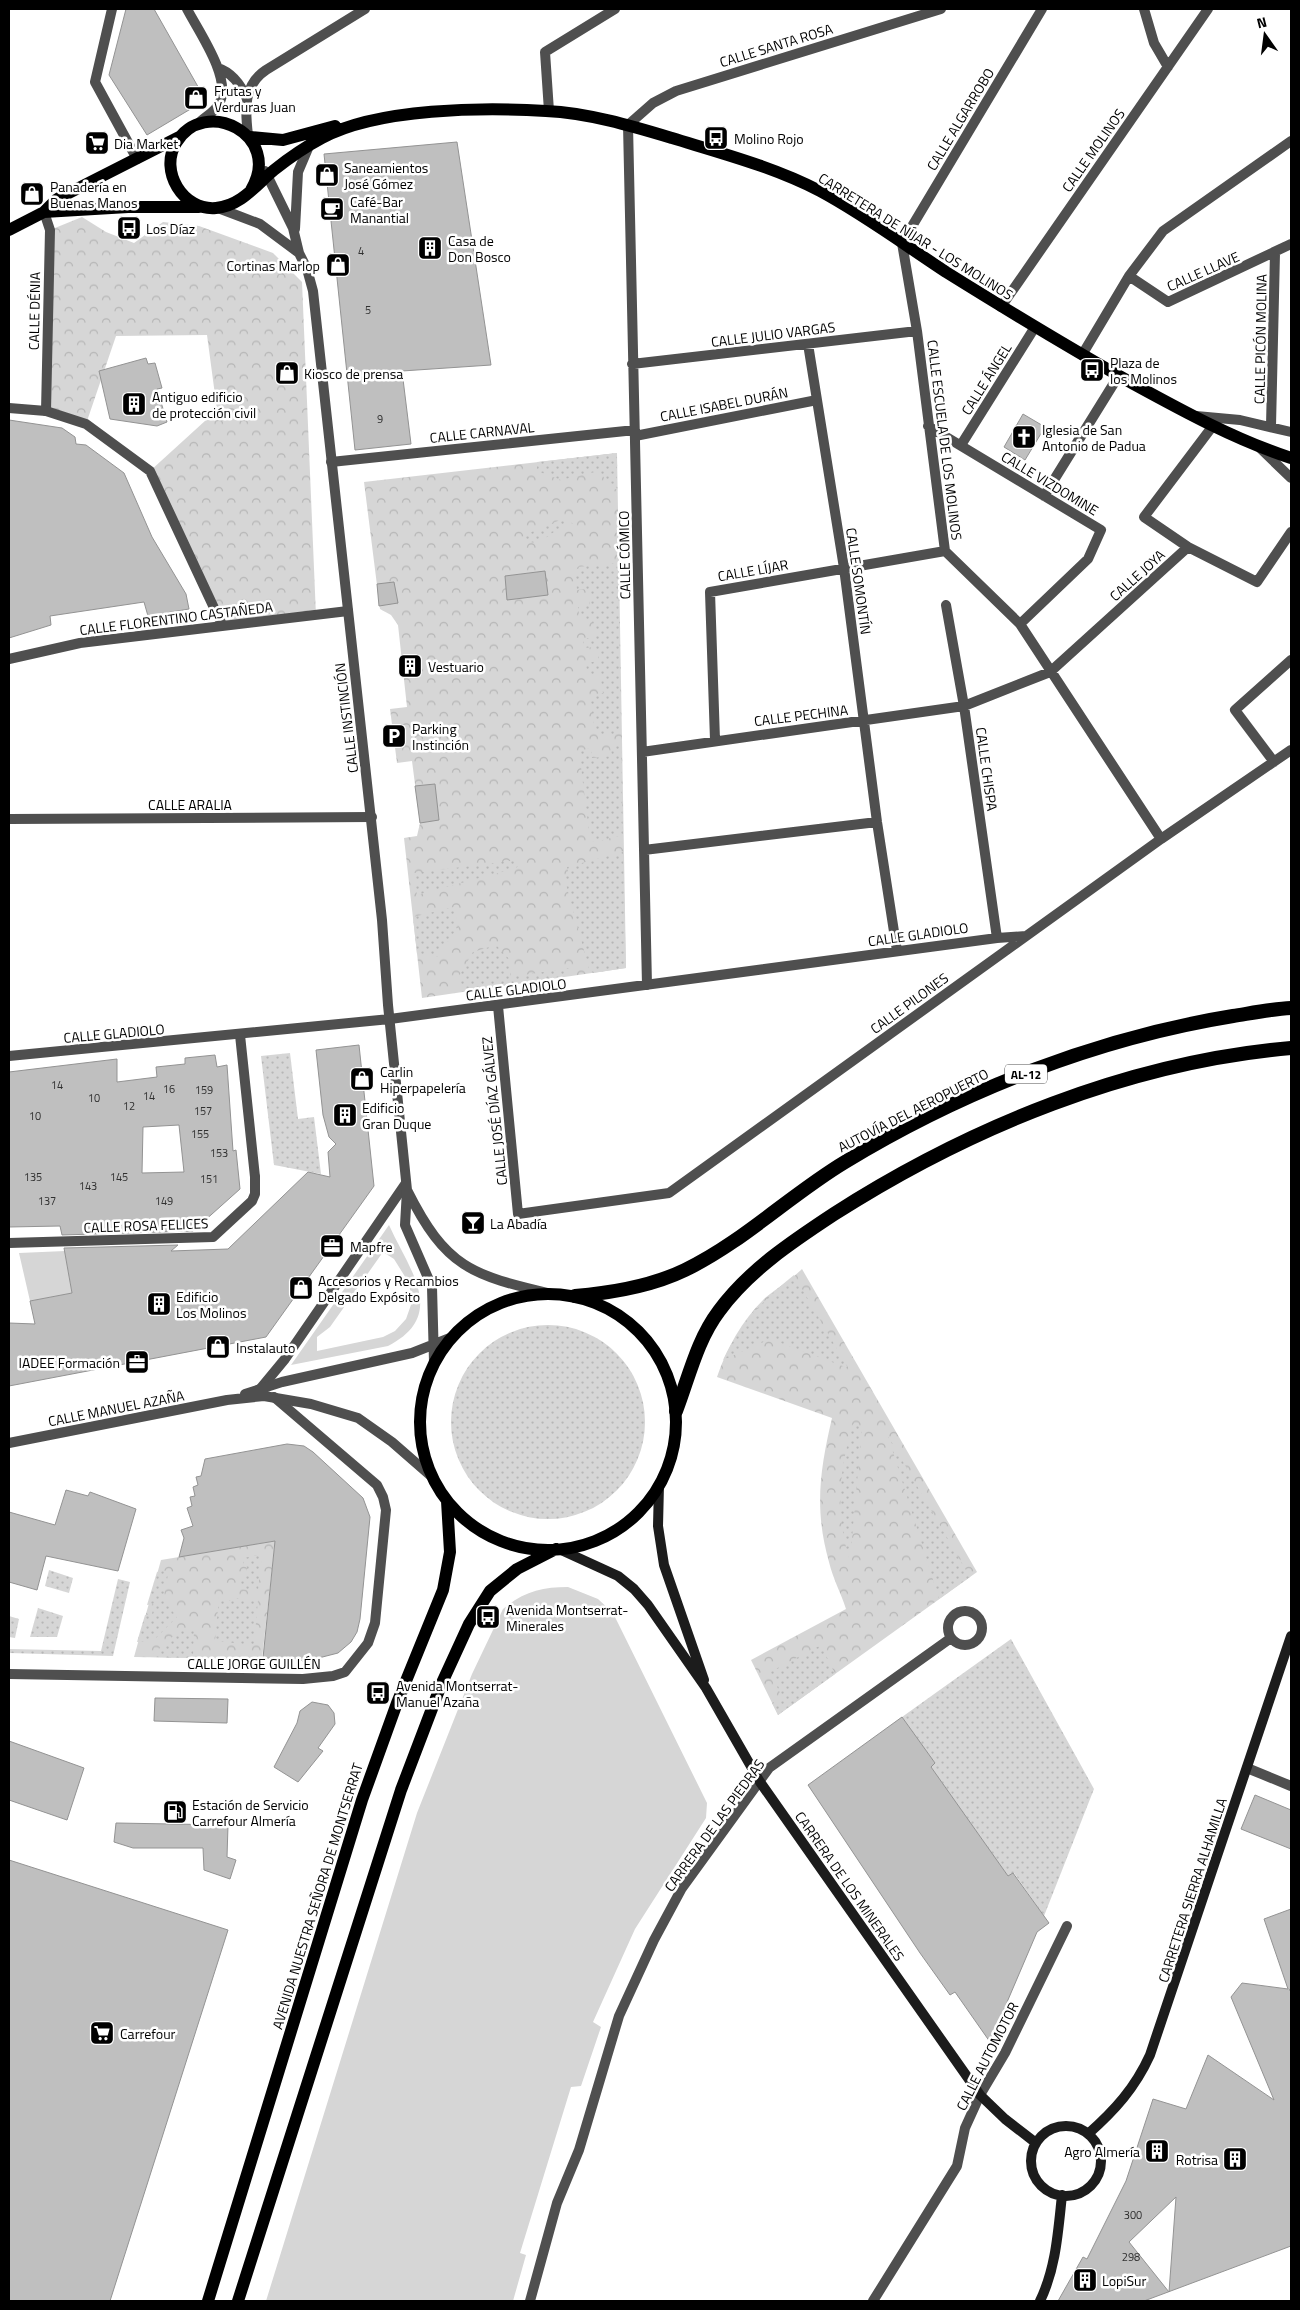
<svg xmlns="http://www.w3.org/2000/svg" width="1300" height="2310" font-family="'Titillium Web',sans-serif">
<defs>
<pattern id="park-crowns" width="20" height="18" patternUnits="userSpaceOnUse" patternTransform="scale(1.25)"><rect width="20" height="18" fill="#d6d6d6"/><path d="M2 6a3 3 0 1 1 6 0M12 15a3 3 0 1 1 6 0" fill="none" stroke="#b6b6b6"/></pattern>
<pattern id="garden-dots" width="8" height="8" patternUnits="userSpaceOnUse" patternTransform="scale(1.25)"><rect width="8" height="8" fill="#d6d6d6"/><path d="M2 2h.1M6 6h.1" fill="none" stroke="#b6b6b6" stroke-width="1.8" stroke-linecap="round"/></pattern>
</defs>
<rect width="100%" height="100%" fill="#fff"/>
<path fill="#d6d6d6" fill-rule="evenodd" d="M389 1225C408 1268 449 1315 388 1346L291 1365ZM383 1252 394 1259 409 1283 412 1302 406 1319 395 1331 383 1337 317 1351V1337L330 1327Z
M65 1251 72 1293 30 1301 19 1253Z
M568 1587 598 1599 613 1613 707 1803 706 1818 635 1929 593 2022 601 2027 581 2086 571 2087 520 2253 526 2255 513 2301H266L417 1813 472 1674 503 1609C523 1592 542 1587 568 1587Z"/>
<path fill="url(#park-crowns)" d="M82 217 106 232 134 243 163 222 199 226 273 253 302 282 316 616 222 625 150 471 217 410 207 335 116 336 86 424 46 411 50 230Z
M617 453 626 968 422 998 404 838 417 836 420 823 412 761 397 763 390 709 407 707 398 625 391 615 380 609 364 482Z
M802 1269 977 1572 778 1715 751 1660 846 1609C841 1593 833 1579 829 1562 814 1509 820 1470 832 1418L717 1377C727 1348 742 1320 765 1298 777 1288 791 1280 802 1269Z
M275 1541 262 1659 134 1657 161 1560Z"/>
<path fill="url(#garden-dots)" d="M617 453V489L611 490 603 476 595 472 561 480 537 471V462Z
M565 518 573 524C552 526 542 550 525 540L524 535Z
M618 563 621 733 600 736 595 732 590 695 603 693 600 674 587 675 586 663 599 661 596 647 584 648 583 639 595 637 592 619 580 620 578 607 590 605 588 589 577 590 575 573 578 567Z
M621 745 623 835 595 842 590 840 579 751 591 748 592 758 612 756 610 746Z
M623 852 626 968 593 973 589 969 564 877 569 875 567 867Z
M517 860 518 866 516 868 417 895 414 873Z
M454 907 458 927 437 957 417 954 413 917Z
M496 945 510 960V977L570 968 571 975 461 992 459 976 473 952Z
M290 1053 298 1119 314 1117 321 1174 274 1165 261 1056Z
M794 1275 848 1368 770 1339 723 1360C740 1324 764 1299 794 1275Z
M451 1422a97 97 0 1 1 194 0a97 97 0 1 1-194 0Z
M853 1424 862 1427 850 1561C835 1515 839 1469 853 1424Z
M888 1436 970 1577 939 1599Z
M262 1554 258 1591 240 1589 241 1578H245L247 1567 243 1566 244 1558Z
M49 1570 73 1578 69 1593 45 1586Z
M169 1570 163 1599 177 1617 153 1641 137 1642 145 1615 152 1614 154 1604 147 1605 157 1572Z
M118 1579 130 1582 113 1656 9 1653V1649L101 1651Z
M219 1597 221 1600 230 1601 231 1598 258 1600 254 1645 215 1641Z
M38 1608 63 1616 57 1637H30Z
M9 1616 19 1619 15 1638 9 1637Z
M181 1629 194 1630 193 1658 150 1657Z
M1011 1639 1094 1789 1044 1916 1014 1873 1008 1876 931 1767 935 1763 902 1717Z
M821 1645 835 1674 778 1715 772 1703 782 1697 770 1672Z"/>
<path fill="#bfbfbf" stroke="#939393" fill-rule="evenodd" d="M126 9H154L201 92 199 104 147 135 109 75Z
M457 142 491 365 402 371 411 444 355 450 324 154Z
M146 358 148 364 155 363 162 388 157 389 167 422 157 426 110 419 99 371Z
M1023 414 1045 427 1025 460 1004 447Z
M9 420 62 428 75 437 76 444 86 445 124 473 152 537 186 594 189 609 148 616 144 602 50 616 51 625 9 638Z
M545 571 548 595 507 600 505 576Z
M394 582 398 603 379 606 377 584Z
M435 784 439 820 420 823 415 786Z
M359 1045 374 1186 266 1337 9 1386V1323L35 1324 30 1301 72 1293 64 1248 178 1245 171 1251 228 1249 308 1172 330 1177 328 1152 336 1144 329 1137 323 1115 316 1050Z
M215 1055 217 1067 227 1065 233 1151 236 1150 240 1189 193 1231 62 1235 60 1226 9 1227V1072L117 1059V1082L157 1077 156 1067 185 1064V1058ZM179 1125 184 1172 142 1173 143 1127Z
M287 1444 304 1446 313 1452 363 1498 370 1517 360 1619 357 1632 351 1642 338 1653 303 1662 300 1659 263 1658 275 1541 179 1557 184 1538 181 1530 193 1526 187 1508 192 1506 190 1497 195 1496 193 1487 198 1485 196 1477 201 1476 205 1459Z
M66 1490 88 1496 90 1492 136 1509 118 1571 46 1556 37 1590 9 1582V1512L55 1525Z
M155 1698 228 1699 227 1723 154 1721Z
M312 1702 328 1705 334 1713 335 1724 318 1748 323 1751 298 1782 274 1767 297 1723 300 1711Z
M902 1717 935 1763 931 1767 1008 1876 1013 1873 1049 1923 1037 1932 990 2042 955 1992 950 1995 920 1953 808 1785Z
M9 1741 84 1768 67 1820 9 1800Z
M1255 1795 1291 1810V1849L1241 1829Z
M116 1823 228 1825 227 1857 236 1860 230 1879 204 1870 203 1848H133L114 1842Z
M9 1860 228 1930 110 2301H9Z
M1291 1909V1989L1289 1990H1291V2246L1144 2301H1058L1083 2257 1087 2259 1126 2181 1153 2099 1186 2109 1208 2055 1274 2100 1231 1997 1242 1983 1288 1989 1264 1919ZM1176 2197 1169 2292 1129 2242Z"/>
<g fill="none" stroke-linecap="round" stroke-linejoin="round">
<path stroke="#4f4f4f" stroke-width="10" d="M44 212 50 230 46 411"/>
<path stroke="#4f4f4f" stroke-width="10" d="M112 9 95 82 137 159
M187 9C199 32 231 77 220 102 215 113 205 116 198 124
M1042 9 902 243 917 331 945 551 1020 624 1161 839
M1144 9 1154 43 1168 67
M218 68C233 73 241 85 247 99
M549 111 545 52 615 9
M248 135C245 110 243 85 266 70L365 9
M1129 276 1168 302 1291 244
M1001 307 1208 9
M808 344 844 568 877 822 897 951
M1082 355 1129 276 1163 231 1291 141
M632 364 917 331
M9 408 46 411 86 424 150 471 222 625
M1196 416 1240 420 1291 432
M928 426 1101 530 1088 559 1020 624
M1271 426 1275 253
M1212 427 1144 517 1188 547 1257 582 1291 532
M635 436 817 400
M961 445 1035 327
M1261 449 1291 478
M331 462 635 430
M1044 496 1119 375
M946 605 964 706 997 938
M9 659 80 643 348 611
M715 740 710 592 945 551
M642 752 964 706 1050 672 1188 547
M1274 762 1235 710 1291 660
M9 819 372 817
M644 850 877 822
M647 985 628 125 653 103 676 91 941 9
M498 1006 518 1214 669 1193 1161 839 1291 750
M390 1019 997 938 1026 936
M240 1035 255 1177
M261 1388 285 1359 406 1183
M948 1628a17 17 0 1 1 34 0a17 17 0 1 1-34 0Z
M9 1674 303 1679 333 1676 345 1672 368 1643 375 1623 386 1510 383 1497 377 1485 274 1397
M1247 1768 1291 1786
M530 2301 557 2203 579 2150 619 2016 654 1940 682 1888 769 1768 951 1638
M873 2301 957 2166 965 2128 980 2095 1005 2053 1067 1926"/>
<path stroke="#4f4f4f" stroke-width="10" d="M265 171 293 228 299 253 307 269 313 291 382 920 388 1005 407 1190 405 1225 432 1287 434 1362
M218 208 260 224 299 253
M295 229 298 172 309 146
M9 1056 390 1019
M407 1190C446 1268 471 1275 552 1294
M9 1243 213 1237 252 1201 255 1194V1177
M245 1394 282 1382 412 1353 450 1338
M9 1443 227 1400 264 1396 311 1404 358 1418 392 1442 431 1476"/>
<path stroke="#1c1c1c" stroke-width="10" d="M659 1485 658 1526 664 1565 704 1680
M559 1549 618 1576 634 1589 648 1605 706 1688 760 1782 980 2095 1005 2119 1036 2143
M1031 2161a35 35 0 1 1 70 0a35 35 0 1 1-70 0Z
M1088 2134C1115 2110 1135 2088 1150 2055L1291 1636
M1040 2301C1056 2268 1058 2232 1062 2195"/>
<path stroke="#000" stroke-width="12" d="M250 137 283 140 335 126
M251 190C284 135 204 95 176 143 159 171 183 211 216 208 241 206 256 185 274 170 289 158 305 147 322 138 377 108 484 107 546 111 589 113 632 126 672 138 721 153 774 167 820 191 863 214 905 245 946 272 1007 310 1068 347 1130 382 1183 411 1234 439 1291 458
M44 212 128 207H199
M9 230 44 212 57 199 181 136
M420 1422a128 128 0 1 1 256 0a128 128 0 1 1-256 0Z
M208 2301 362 1800 397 1703 443 1590 450 1552 447 1501
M238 2301 401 1790 441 1685 469 1624 490 1591 517 1569 556 1549"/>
<path stroke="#000" stroke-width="14" d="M575 1296C611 1293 652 1286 685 1270 743 1242 790 1195 845 1162 962 1091 1097 1038 1233 1016 1252 1013 1272 1009 1291 1008
M676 1411C689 1377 697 1340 719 1311 749 1270 793 1241 834 1214 970 1127 1129 1062 1291 1048"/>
</g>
<defs>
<symbol id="shop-square" viewBox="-11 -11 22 22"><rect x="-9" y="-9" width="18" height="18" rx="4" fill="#000" stroke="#fff"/><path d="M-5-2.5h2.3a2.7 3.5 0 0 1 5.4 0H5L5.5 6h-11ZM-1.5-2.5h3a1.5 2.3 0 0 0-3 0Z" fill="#fff"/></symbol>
<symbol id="bus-square" viewBox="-11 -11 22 22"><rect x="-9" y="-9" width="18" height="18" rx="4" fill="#000" stroke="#fff"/><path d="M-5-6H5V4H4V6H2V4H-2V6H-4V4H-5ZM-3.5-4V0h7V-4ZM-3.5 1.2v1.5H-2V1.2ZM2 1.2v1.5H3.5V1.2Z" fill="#fff"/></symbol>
<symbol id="supermarket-square" viewBox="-11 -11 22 22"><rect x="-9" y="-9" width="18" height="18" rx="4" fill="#000" stroke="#fff"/><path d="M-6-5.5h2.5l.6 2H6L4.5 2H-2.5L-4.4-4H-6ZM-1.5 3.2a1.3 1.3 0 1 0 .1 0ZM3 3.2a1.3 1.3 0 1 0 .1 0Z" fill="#fff"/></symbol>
<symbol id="cafe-square" viewBox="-11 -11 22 22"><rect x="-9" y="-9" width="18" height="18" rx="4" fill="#000" stroke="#fff"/><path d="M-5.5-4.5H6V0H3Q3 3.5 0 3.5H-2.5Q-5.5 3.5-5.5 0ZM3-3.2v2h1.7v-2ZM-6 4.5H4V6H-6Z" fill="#fff"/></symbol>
<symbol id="building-square" viewBox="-11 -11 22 22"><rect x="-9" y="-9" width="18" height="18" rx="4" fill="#000" stroke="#fff"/><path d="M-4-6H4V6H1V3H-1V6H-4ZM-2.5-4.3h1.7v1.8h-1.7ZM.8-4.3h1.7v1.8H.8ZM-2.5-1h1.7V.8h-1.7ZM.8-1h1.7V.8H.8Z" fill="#fff"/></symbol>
<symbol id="church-square" viewBox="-11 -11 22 22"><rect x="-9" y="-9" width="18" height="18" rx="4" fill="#000" stroke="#fff"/><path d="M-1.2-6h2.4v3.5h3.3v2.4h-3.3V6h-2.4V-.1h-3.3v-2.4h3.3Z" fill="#fff"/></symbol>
<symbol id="parking-square" viewBox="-11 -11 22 22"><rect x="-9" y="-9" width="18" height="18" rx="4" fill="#000" stroke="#fff"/><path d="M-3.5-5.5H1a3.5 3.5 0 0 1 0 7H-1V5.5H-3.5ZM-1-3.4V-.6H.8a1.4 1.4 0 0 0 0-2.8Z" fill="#fff"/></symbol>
<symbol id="bar-square" viewBox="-11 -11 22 22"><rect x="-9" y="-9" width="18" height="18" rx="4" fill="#000" stroke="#fff"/><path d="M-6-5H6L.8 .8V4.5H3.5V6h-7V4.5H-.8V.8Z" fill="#fff"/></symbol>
<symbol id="office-square" viewBox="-11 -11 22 22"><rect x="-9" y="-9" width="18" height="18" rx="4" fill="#000" stroke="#fff"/><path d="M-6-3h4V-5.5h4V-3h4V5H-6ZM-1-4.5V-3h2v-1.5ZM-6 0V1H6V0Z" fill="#fff"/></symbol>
<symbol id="fuel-square" viewBox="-11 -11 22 22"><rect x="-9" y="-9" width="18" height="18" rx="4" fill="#000" stroke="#fff"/><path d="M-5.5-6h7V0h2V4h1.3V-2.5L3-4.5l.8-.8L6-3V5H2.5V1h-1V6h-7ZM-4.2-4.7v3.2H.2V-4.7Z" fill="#fff"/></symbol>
</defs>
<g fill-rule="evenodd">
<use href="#shop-square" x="182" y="84" width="28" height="28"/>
<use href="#bus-square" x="702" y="124" width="28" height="28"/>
<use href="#supermarket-square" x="83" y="129" width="28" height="28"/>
<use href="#shop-square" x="313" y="161" width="28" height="28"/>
<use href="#shop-square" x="18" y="180" width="28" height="28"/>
<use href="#cafe-square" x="318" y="195" width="28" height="28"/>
<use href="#bus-square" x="115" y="214" width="28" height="28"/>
<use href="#building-square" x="416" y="234" width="28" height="28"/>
<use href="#shop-square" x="324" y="251" width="28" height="28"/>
<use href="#bus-square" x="1078" y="356" width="28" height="28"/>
<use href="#shop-square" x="273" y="359" width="28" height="28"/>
<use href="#building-square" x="120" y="390" width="28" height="28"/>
<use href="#church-square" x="1010" y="423" width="28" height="28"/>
<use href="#building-square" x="396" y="652" width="28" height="28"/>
<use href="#parking-square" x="380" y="722" width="28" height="28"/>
<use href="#shop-square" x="348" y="1065" width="28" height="28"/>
<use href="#building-square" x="331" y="1101" width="28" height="28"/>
<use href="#bar-square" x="459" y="1209" width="28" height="28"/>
<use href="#office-square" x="318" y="1232" width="28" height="28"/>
<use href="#shop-square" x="287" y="1274" width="28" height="28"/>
<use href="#building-square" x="145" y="1290" width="28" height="28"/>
<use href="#shop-square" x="204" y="1333" width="28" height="28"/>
<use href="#office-square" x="123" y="1348" width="28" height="28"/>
<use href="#bus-square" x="474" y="1603" width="28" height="28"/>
<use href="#bus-square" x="364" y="1679" width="28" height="28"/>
<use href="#fuel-square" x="161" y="1798" width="28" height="28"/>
<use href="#supermarket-square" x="88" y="2019" width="28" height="28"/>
<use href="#building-square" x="1143" y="2137" width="28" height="28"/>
<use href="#building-square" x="1221" y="2145" width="28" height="28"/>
<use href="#building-square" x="1071" y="2266" width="28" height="28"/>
</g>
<g text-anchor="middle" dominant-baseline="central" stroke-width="5" stroke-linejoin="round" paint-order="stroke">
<g font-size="11" fill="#303030">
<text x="361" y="251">4</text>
<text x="368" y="310">5</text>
<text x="380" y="419">9</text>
<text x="57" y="1085">14</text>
<text x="169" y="1089">16</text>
<text x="204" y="1090">159</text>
<text x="149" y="1096">14</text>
<text x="94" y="1098">10</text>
<text x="129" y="1106">12</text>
<text x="203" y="1111">157</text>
<text x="35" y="1116">10</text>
<text x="200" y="1134">155</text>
<text x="219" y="1153">153</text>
<text x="33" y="1177">135</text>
<text x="119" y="1177">145</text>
<text x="209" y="1179">151</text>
<text x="88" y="1186">143</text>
<text x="47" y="1201">137</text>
<text x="164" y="1201">149</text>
<text x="1133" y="2215">300</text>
<text x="1131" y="2257">298</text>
</g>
<rect fill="#fff" stroke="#4c4c4c" stroke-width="1" x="1005" y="1064.5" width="42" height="19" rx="4"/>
<g font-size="12" font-weight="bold" fill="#000">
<text x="1026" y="1074">AL-12</text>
</g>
<g font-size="14" fill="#000" stroke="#fff">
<text transform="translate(776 45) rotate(-17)">CALLE SANTA ROSA</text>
<text transform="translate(960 119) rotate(-59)">CALLE ALGARROBO</text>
<text transform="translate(1093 150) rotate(-55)">CALLE MOLINOS</text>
<text transform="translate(916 236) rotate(32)">CARRETERA DE NÍJAR - LOS MOLINOS</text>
<text transform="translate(1203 271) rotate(-24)">CALLE LLAVE</text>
<text transform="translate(34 311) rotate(-89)">CALLE DÉNIA</text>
<text transform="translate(773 334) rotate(-7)">CALLE JULIO VARGAS</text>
<text transform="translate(1260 339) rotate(-89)">CALLE PICÓN MOLINA</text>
<text transform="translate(986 379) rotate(-58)">CALLE ÁNGEL</text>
<text transform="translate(724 404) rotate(-11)">CALLE ISABEL DURÁN</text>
<text transform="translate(482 432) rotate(-6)">CALLE CARNAVAL</text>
<text transform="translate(945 440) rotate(83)">CALLE ESCUELA DE LOS MOLINOS</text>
<text transform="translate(1050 483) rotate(31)">CALLE VIZDOMINE</text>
<text transform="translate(624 555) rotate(-91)">CALLE CÓMICO</text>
<text transform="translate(753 570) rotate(-10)">CALLE LÍJAR</text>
<text transform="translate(1137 575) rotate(-42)">CALLE JOYA</text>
<text transform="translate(859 581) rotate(82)">CALLE SOMONTÍN</text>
<text transform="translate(176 618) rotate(-7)">CALLE FLORENTINO CASTAÑEDA</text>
<text transform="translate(801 715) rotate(-7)">CALLE PECHINA</text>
<text transform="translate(346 718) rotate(-97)">CALLE INSTINCIÓN</text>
<text transform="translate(987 769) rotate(82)">CALLE CHISPA</text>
<text x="190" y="804">CALLE ARALIA</text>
<text transform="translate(918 934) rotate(-8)">CALLE GLADIOLO</text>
<text transform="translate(516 989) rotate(-7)">CALLE GLADIOLO</text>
<text transform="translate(909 1003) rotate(-36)">CALLE PILONES</text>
<text transform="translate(114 1033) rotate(-5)">CALLE GLADIOLO</text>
<text transform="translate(913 1110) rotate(-27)">AUTOVÍA DEL AEROPUERTO</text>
<text transform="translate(494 1111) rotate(-96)">CALLE JOSÉ DÍAZ GÁLVEZ</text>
<text transform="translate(146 1225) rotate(-2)">CALLE ROSA FELICES</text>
<text transform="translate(116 1408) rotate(-11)">CALLE MANUEL AZAÑA</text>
<text x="254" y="1663">CALLE JORGE GUILLÉN</text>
<text transform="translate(714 1825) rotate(-54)">CARRERA DE LAS PIEDRAS</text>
<text transform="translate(850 1886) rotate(55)">CARRERA DE LOS MINERALES</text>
<text transform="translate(1192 1890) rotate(-72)">CARRETERA SIERRA ALHAMILLA</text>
<text transform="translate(317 1896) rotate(-73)">AVENIDA NUESTRA SEÑORA DE MONTSERRAT</text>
<text transform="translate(987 2056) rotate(-63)">CALLE AUTOMOTOR</text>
</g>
<g font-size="14" fill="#000" stroke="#fff" text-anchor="start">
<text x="214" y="90">Frutas y<tspan x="214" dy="16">Verduras Juan</tspan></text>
<text x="734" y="138">Molino Rojo</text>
<text x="114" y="143">Dia Market</text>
<text x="344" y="167">Saneamientos<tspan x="344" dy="16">José Gómez</tspan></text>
<text x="50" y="186">Panadería en<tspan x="50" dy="16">Buenas Manos</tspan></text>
<text x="350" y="201">Café-Bar<tspan x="350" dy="16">Manantial</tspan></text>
<text x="146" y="228">Los Díaz</text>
<text x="448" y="240">Casa de<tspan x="448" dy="16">Don Bosco</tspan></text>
<text x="320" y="265" text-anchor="end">Cortinas Marlop</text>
<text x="1110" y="362">Plaza de<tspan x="1110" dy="16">los Molinos</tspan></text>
<text x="304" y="373">Kiosco de prensa</text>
<text x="152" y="396">Antiguo edificio<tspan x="152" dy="16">de protección civil</tspan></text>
<text x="1042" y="429">Iglesia de San<tspan x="1042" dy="16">Antonio de Padua</tspan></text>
<text x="428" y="666">Vestuario</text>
<text x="412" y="728">Parking<tspan x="412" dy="16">Instinción</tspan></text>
<text x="380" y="1071">Carlin<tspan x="380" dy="16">Hiperpapelería</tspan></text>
<text x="362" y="1107">Edificio<tspan x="362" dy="16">Gran Duque</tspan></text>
<text x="490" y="1223">La Abadía</text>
<text x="350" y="1246">Mapfre</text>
<text x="318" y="1280">Accesorios y Recambios<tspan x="318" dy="16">Delgado Expósito</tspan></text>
<text x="176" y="1296">Edificio<tspan x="176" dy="16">Los Molinos</tspan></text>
<text x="236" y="1347">Instalauto</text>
<text x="120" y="1362" text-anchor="end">IADEE Formación</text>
<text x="506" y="1609">Avenida Montserrat-<tspan x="506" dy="16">Minerales</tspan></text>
<text x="396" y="1685">Avenida Montserrat-<tspan x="396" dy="16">Manuel Azaña</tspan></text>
<text x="192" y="1804">Estación de Servicio<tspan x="192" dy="16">Carrefour Almería</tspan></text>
<text x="120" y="2033">Carrefour</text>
<text x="1140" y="2151" text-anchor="end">Agro Almería</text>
<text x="1218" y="2159" text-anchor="end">Rotrisa</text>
<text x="1102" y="2280">LopiSur</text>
</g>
</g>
<rect width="1300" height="2310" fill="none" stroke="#000000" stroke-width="20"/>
<g transform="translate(1265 35) rotate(346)" stroke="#ffffff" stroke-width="4" paint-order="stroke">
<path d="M0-4L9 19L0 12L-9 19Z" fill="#000000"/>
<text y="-8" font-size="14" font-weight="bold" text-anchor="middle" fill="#000000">N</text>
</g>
</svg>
